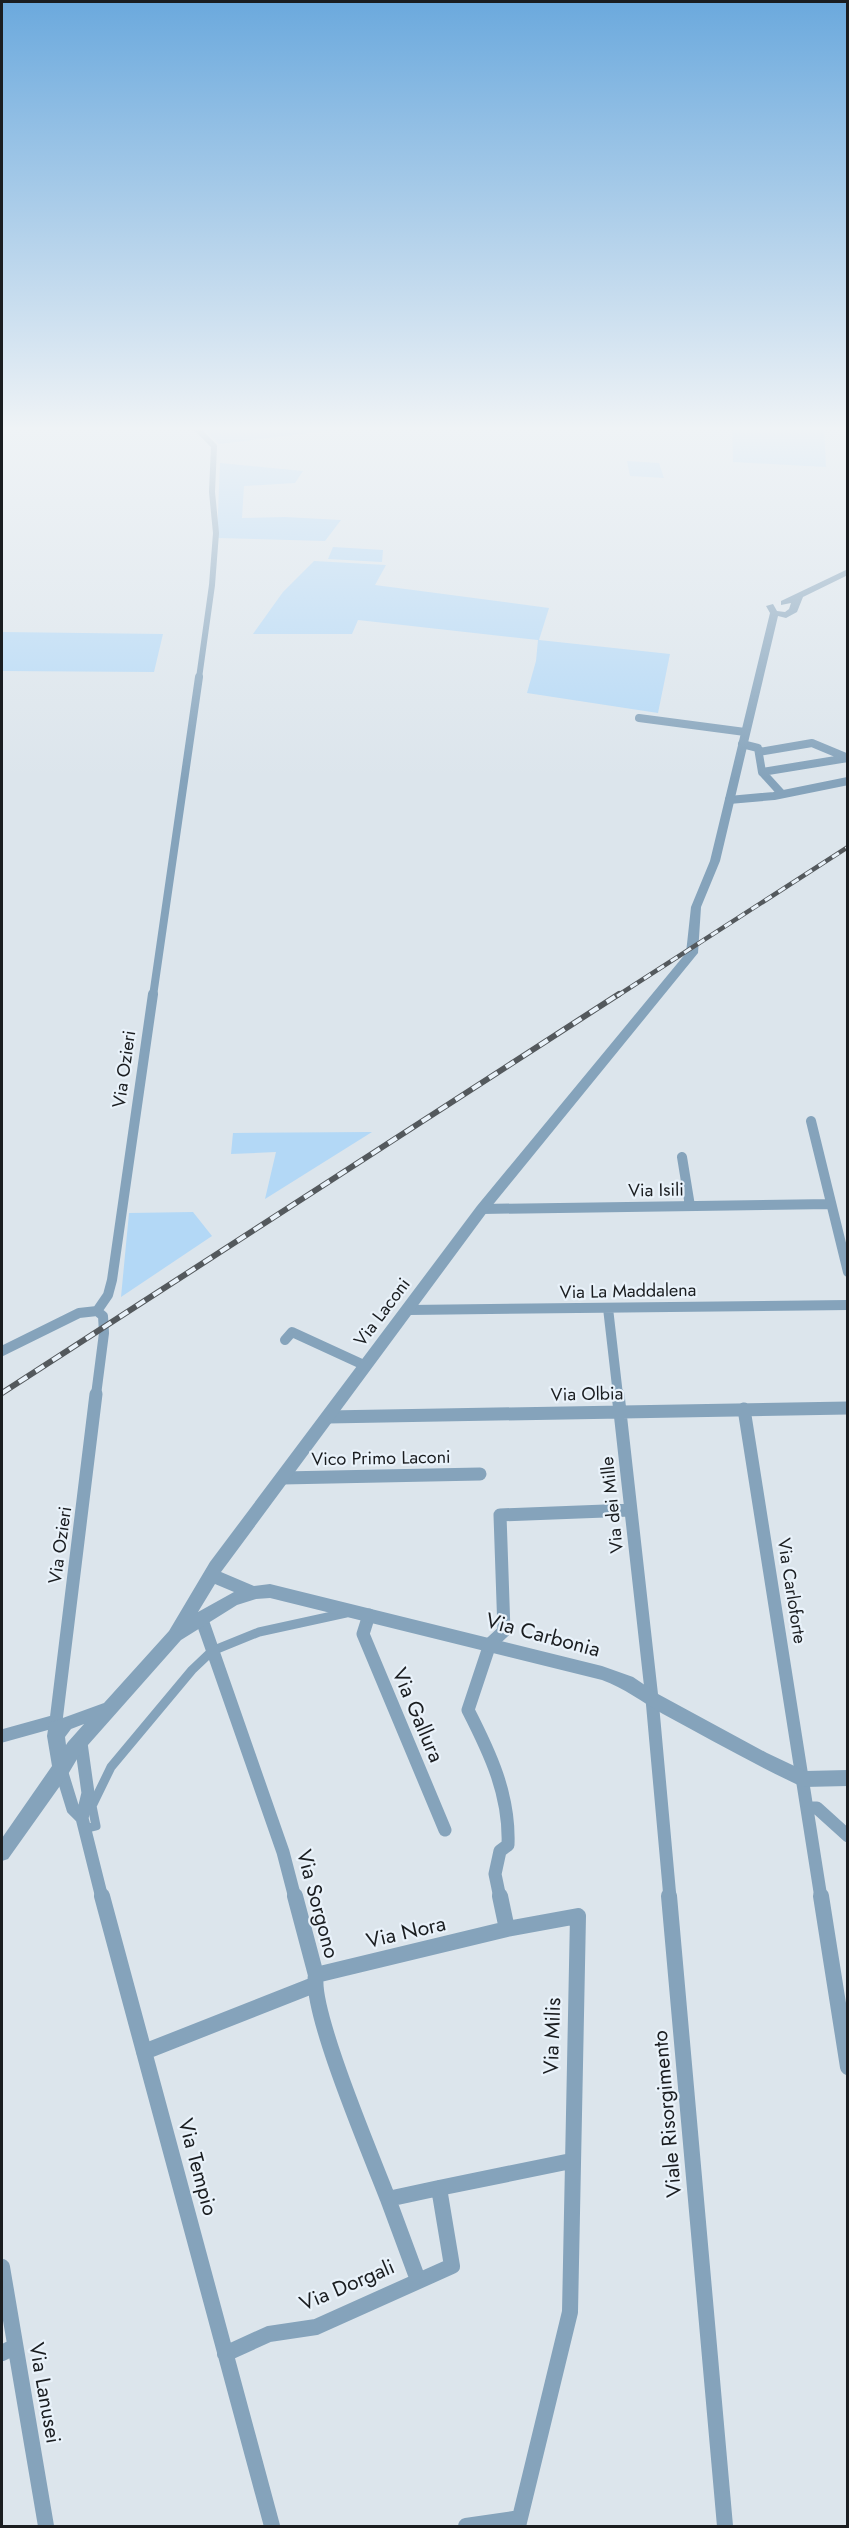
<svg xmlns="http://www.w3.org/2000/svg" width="849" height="2528" font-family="Jost,sans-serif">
<rect width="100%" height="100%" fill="#dce5ec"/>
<path fill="#b3d8f6" d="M199 425H374L219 444Z
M732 425H824L826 467 733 462Z
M627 461 659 463 664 478 630 476Z
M220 463 303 471 295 483 244 486 242 518 285 517 341 520 325 541 217 538Z
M333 547 383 550 382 562 328 559Z
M314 561 386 565 375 585 549 608 539 640 670 654 658 713 527 693 536 661 538 640 358 620 352 634H253L283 592Z
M2 632 163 634 154 672 2 671Z
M372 1132 265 1199 276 1152 231 1154 233 1133Z
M193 1212 212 1236 121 1297 129 1213Z"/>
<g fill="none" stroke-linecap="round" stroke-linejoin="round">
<path stroke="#85a3bb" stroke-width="9" d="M84 1829 96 1826 92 1806 111 1767 192 1670 212 1651 259 1632 346 1613"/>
<path stroke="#85a3bb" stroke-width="6" d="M193 425 214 446 212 492 216 533 212 585 199 678"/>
<path stroke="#85a3bb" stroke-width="8" d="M639 718 745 732
M742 744 758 748 762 772 782 794
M759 752 812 743 848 758
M762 772 848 758
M729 800 774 796 848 781
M153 996 199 677"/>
<path stroke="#85a3bb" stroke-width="10" d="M811 1121 848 1272
M682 1157 690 1206
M482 1209 831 1204
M608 1308 618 1395
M409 1310 848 1305
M97 1311 108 1295 112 1280 153 994
M285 1340 292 1332 366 1366
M2 1351 79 1313 97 1311
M96 1395 104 1333 103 1316 97 1311"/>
<path stroke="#85a3bb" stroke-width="13" d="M618 1394 652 1699 670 1898
M744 1409 821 1898
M328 1417 848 1408
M282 1478 480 1474
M369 1615 363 1634 445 1830
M202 1620 283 1852 295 1898
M2 1736 56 1721 96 1394
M81 1743 88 1793 82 1818 102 1898
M61 1770 73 1809 82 1818
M808 1808H817L848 1836
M500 1898 495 1874 500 1851 508 1845C510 1795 490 1753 468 1710L490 1644 504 1631 500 1515 631 1510"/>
<path stroke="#85a3bb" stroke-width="16" d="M102 1896 272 2526
M295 1896 316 1975C309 2010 372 2157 388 2199
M500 1896 507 1929
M669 1896 725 2526
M821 1896 848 2067
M316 1975 507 1929 578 1916 570 2312 518 2526
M144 2052 314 1985
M439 2188 571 2161
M2 2267 46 2526
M2 2353 14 2347
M225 2354 269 2334 316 2327 452 2266 439 2188 388 2199 418 2280
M466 2526 520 2518"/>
<path fill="#85a3bb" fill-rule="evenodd" d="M848 569V575L803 597 797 612 786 618 778 616 720 861 701 907 698 953 487 1212 221 1572 254 1586 270 1584 602 1666 633 1677 658 1694 767 1753 805 1771 848 1770V1786L804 1787 798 1785C752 1763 707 1738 663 1714 642 1702 624 1688 602 1680L270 1598 256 1599 237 1605 181 1640 80 1754 67 1776 8 1859 2 1861V1838L52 1766 47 1736 49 1723 104 1703 169 1631 210 1562 477 1206 686 953 691 907 710 861 770 613 766 606 773 604 777 611 785 612 789 609 791 603 781 605V601ZM215 1584 234 1592 198 1612ZM84 1724 68 1742 66 1745 65 1737 71 1729Z"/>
<defs>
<path id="rail-far1" d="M617 996 848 847"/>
<path id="rail" d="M2 1393 619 994"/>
</defs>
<use href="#rail-far1" stroke="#54595d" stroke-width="4.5"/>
<use href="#rail" stroke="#54595d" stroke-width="6"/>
<use href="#rail-far1" stroke="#e9f2fa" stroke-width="3" stroke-dasharray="8" stroke-linecap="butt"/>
<use href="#rail" stroke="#e9f2fa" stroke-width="4" stroke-dasharray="10" stroke-linecap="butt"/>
</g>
<linearGradient id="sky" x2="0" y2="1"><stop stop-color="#6ba9dd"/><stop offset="0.55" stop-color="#eff3f6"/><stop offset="1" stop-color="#eff3f6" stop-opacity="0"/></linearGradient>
<rect width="849" height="779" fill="url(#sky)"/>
<g text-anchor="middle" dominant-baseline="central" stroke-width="4.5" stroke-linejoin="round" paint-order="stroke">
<g font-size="18" fill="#1a1d20" stroke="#e9f2fa">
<text transform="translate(124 1069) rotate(-82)">Via Ozieri</text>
<text transform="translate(656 1190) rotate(-1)">Via Isili</text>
<text transform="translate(628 1291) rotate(-1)">Via La Maddalena</text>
<text transform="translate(382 1312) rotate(-53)">Via Laconi</text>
<text transform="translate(587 1394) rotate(-1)">Via Olbia</text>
<text transform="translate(381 1458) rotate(-1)">Vico Primo Laconi</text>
<text transform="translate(612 1505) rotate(-96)">Via dei Mille</text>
<text transform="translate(60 1545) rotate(-82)">Via Ozieri</text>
<text transform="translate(792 1591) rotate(81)">Via Carloforte</text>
</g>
<g font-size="21" fill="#1a1d20" stroke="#e9f2fa">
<text transform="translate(543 1635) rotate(15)">Via Carbonia</text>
<text transform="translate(418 1715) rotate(67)">Via Gallura</text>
<text transform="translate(318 1904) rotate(75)">Via Sorgono</text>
<text transform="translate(406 1932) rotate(-13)">Via Nora</text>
<text transform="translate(552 2036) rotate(-88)">Via Milis</text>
<text transform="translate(667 2114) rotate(-95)">Viale Risorgimento</text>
<text transform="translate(198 2167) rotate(75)">Via Tempio</text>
<text transform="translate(347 2285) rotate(-23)">Via Dorgali</text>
<text transform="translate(45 2393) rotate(80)">Via Lanusei</text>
</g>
</g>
<rect width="849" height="2528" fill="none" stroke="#1a1d20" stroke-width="6"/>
</svg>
